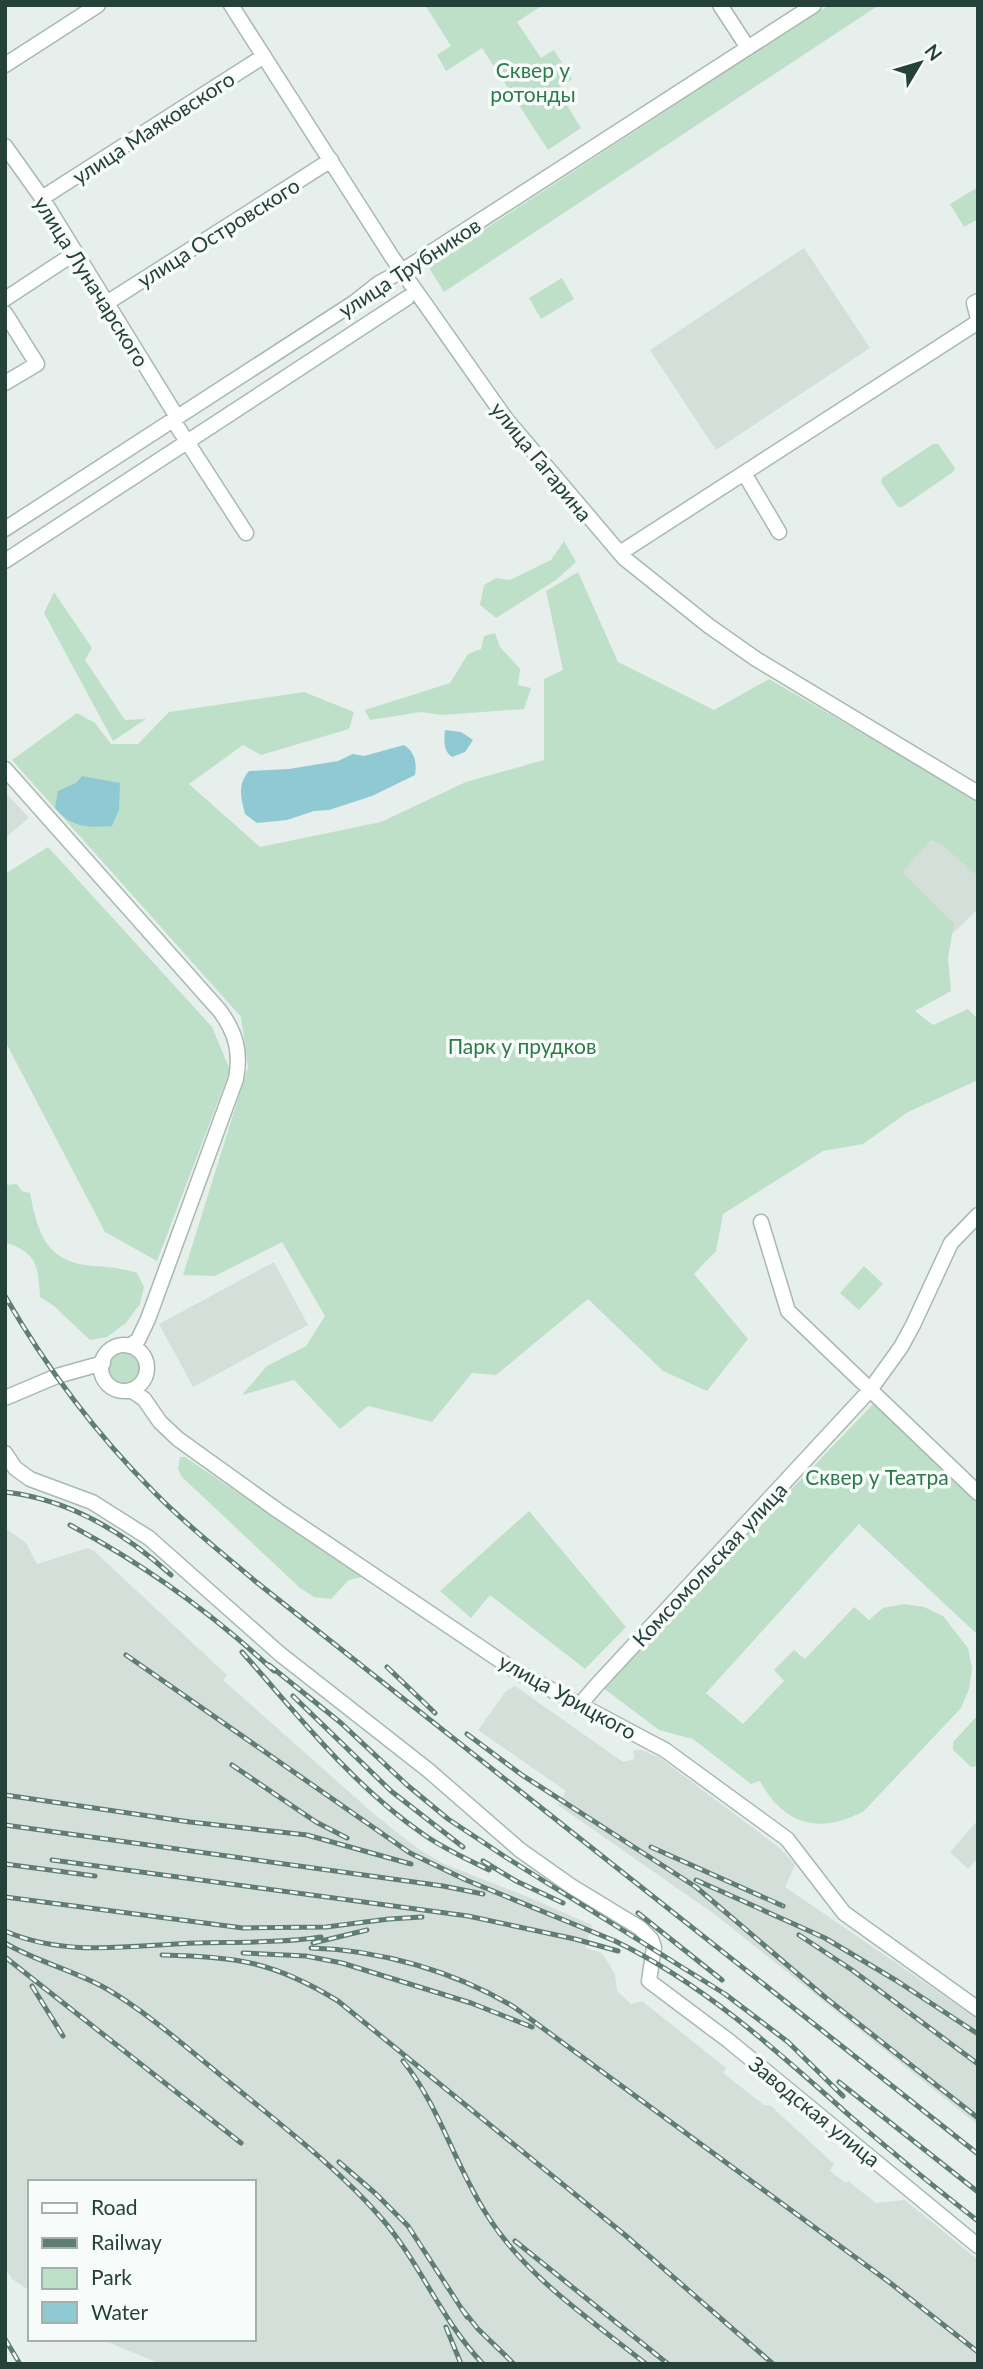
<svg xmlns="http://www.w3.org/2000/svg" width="983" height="2369" font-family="Lato,sans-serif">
<rect width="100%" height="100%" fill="#e6efeb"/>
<path fill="#d4dfda" d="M804 248 870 348 716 450 650 350Z
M5 792 29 818 5 838Z
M939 802 978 833V909L932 953 861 882Z
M274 1262 308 1325 193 1387 159 1324Z
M5 1528 26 1543 37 1564 88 1548 95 1552 227 1675 223 1680 374 1814 417 1848 442 1863 528 1897 592 1925 585 1948 602 1953 615 1974 617 1991 631 2004 642 2001 726 2068 723 2073 764 2105 771 2106 834 2164 830 2171 846 2183 848 2181 876 2203 905 2200 978 2260V2364H161L100 2339H254V2182H30V2291L12 2279 5 2268Z
M515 1686 623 1762 634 1759 633 1750H641L660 1758 781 1849 795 1865 785 1887 978 2019V2125L717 1916 558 1805 566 1791 478 1730 506 1691Z
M978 1820V1858L968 1869 950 1852Z"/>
<path fill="#bfe0c8" d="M425 5H543L517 22 541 58 554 50 572 79 557 89 581 128 548 150 482 48 446 71 437 55 451 46Z
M829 5H879L444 292 428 266Z
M978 187V219L964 227 950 204Z
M562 278 574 299 541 319 529 298Z
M933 444H938L955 468 953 472 902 507H898L881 482 882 478Z
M564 541 576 562 556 580 496 618 480 605 484 585 496 578 510 580 551 560Z
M578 572 618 662 714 710 769 679 978 800V876L942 845 931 840 902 872 954 924 948 958 951 991 915 1011 933 1025 968 1009 978 1019V1080L908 1112 863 1144 823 1151 723 1214 716 1251 694 1274 748 1339 707 1391 663 1371 588 1299 496 1375 472 1373 432 1422 368 1406 340 1429 294 1380 242 1395 267 1366 306 1346 325 1316 282 1242 215 1276 183 1275 248 1067 241 1017 12 760 77 713 95 723 111 744H138L169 712 304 692 354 712 349 729 261 755 243 745 189 784 260 847 381 822 466 782 544 760V679L563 670 546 591Z
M54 592 92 648 85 660 125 720 146 719 113 741 44 613Z
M495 633 500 647 520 669 518 685 531 688 524 709 442 715 421 712 370 720 365 710 450 683 468 654 481 649 484 636Z
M48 847 212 1027 230 1070 157 1261 105 1232 5 1041V874Z
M17 1184 22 1191 30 1193C38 1234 46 1262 93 1266 109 1267 121 1268 137 1273L144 1287 140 1304 126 1323 107 1337 90 1340 54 1306 40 1297C38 1266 38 1254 7 1243L5 1185Z
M864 1266 883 1284 859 1310 840 1293Z
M108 1368a16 16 0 1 1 32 0a16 16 0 1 1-32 0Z
M875 1402 978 1500V1635L859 1524 706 1693 743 1724 784 1681 774 1670 794 1650 805 1659 854 1607 869 1620 883 1608 904 1604 924 1607 943 1616 968 1648 972 1668 969 1689 961 1708 864 1811C819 1835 784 1825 760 1781L751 1784 693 1739 659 1730 602 1687Z
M180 1457H185L362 1577 349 1580 331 1599 314 1597 300 1588 182 1477 178 1469Z
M529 1511 626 1627 585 1669 490 1595 471 1618 440 1591Z
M978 1715V1766L971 1767 953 1750V1742Z"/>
<path fill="#8ec9d4" d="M445 730 461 732 473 740 465 752 452 757C443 751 444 740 445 730Z
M404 745C415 752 417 763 415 775L372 796 329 810 314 811 287 820 257 823 245 814C241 798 237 785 249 771L289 769 338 761 353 754 364 756Z
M82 776 120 783 119 810 112 826C90 828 71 828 55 808L58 791 76 783Z"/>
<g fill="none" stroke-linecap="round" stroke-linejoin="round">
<defs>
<path id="minor" d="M231 5 392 257 506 419 624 558 709 626 756 659 978 793
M720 5 748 48
M5 65 98 5
M5 146 42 198 177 417
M42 198 264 56
M5 299 75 253
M978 301 974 303 978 319
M105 304 331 160
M5 313 37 364 5 383
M173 420 246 533
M744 473 779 532
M5 529 355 302 379 283 402 271 814 5
M620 553 978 322
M5 561 407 298
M5 769 220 1011C236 1033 241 1052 236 1079L148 1319 138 1340 129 1346
M761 1222 788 1311 978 1493
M101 1368a23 23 0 1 1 46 0a23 23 0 1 1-46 0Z
M132 1391 144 1399 160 1422 178 1439 277 1510 514 1670 665 1750 787 1839 844 1913 978 2009
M5 1398 57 1376 103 1363
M5 1453 15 1468 30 1479 92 1502 149 1538 280 1654 428 1770 520 1850 571 1886 640 1928 651 1939 654 1947 649 1981 729 2041 978 2246
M579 1706 595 1687 870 1390 901 1347 913 1325 951 1243 978 1215"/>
</defs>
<use href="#minor" stroke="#a8b8b2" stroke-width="17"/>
<use href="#minor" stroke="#fff" stroke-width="14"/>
<defs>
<path id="rail" d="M5 1296C46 1367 96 1434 154 1492 185 1524 221 1552 255 1581L978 2154
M5 1492C68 1499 125 1533 171 1575
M70 1525C145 1565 212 1613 274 1671
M242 1652C299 1716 352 1785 423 1834 444 1849 467 1859 489 1870
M126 1655 410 1853 466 1880 615 1941C704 1984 777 2051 850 2116 892 2152 934 2187 978 2221
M269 1665 341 1723 407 1785 448 1819 507 1858 725 1994 788 2042 843 2096
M387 1667 435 1713
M293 1696 391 1791 463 1847
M467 1734 522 1775 696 1887 826 1998 978 2118
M232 1765 316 1822 347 1838
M5 1795 190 1822 307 1835 411 1864
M5 1825 443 1886 483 1894
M651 1847 783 1906
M52 1860 468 1916 575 1939 618 1951
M483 1861 516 1881 563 1903
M5 1864 95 1876
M696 1880 825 1938 897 1981 978 2034
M5 1897 243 1928 326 1927 389 1919 422 1917
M638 1913 722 1980
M5 1931C67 1958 132 1945 197 1943 238 1942 280 1943 321 1937
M799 1935 852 1970 978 2064
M5 1943C37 1962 74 1970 107 1989 151 2015 189 2050 229 2082 282 2126 338 2168 383 2220 421 2265 442 2321 483 2364
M313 1943 367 1930
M311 1948C380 1950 454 1971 514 2007L889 2282 978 2352
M243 1953 306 1956 342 1963 471 2003 532 2027
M162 1955C237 1957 273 1961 338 2001L625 2235 773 2364
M5 1957 241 2143
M32 1986 63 2036
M403 2061C440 2107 455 2166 487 2215 526 2277 590 2319 646 2364
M839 2082 978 2192
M339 2162 376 2194 408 2226 467 2317
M515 2241 668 2364
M462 2309 478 2329 514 2364
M446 2327 461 2364
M5 2339 20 2364"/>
</defs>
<use href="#rail" stroke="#5f7d75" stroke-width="5"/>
<use href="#rail" stroke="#f7fbf9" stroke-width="2.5" stroke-dasharray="8" stroke-linecap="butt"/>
</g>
<g text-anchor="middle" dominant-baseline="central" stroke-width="7" stroke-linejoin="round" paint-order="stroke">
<g font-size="21" fill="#2d7a4b" stroke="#f7fbf9">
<text x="533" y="69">Сквер у<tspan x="533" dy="24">ротонды</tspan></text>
<text x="522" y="1045">Парк у прудков</text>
<text x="877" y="1476">Сквер у Театра</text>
</g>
<g font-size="21" fill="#24423a" stroke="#f7fbf9">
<text transform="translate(153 127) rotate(-33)">улица Маяковского</text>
<text transform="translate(218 232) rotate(-32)">улица Островского</text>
<text transform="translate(409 267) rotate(-33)">улица Трубников</text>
<text transform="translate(92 281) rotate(58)">улица Луначарского</text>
<text transform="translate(542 461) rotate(51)">улица Гагарина</text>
<text transform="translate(709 1564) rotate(-47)">Комсомольская улица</text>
<text transform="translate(568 1696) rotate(29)">улица Урицкого</text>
<text transform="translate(815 2111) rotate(39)">Заводская улица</text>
</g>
</g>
<rect width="983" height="2369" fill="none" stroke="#24423a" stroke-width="14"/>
<rect x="28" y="2180" width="228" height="161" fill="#f7fbf9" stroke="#a3b1ad" stroke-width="2"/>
<rect x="42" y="2203" width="35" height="10" fill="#ffffff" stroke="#a3b1ad" stroke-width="2"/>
<text x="91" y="2215" font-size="21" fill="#24423a">Road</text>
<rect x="42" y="2238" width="35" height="10" fill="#5f7d75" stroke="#a3b1ad" stroke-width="2"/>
<text x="91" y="2250" font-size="21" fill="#24423a">Railway</text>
<rect x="42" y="2268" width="35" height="21" fill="#bfe0c8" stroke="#a3b1ad" stroke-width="2"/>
<text x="91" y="2285" font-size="21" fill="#24423a">Park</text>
<rect x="42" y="2302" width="35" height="21" fill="#8ec9d4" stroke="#a3b1ad" stroke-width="2"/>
<text x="91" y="2320" font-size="21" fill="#24423a">Water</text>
<g transform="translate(920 63) rotate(52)" stroke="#f7fbf9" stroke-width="5" paint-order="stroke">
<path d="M0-5L12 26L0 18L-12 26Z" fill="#24423a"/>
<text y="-10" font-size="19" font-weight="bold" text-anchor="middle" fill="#24423a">N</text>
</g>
</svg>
